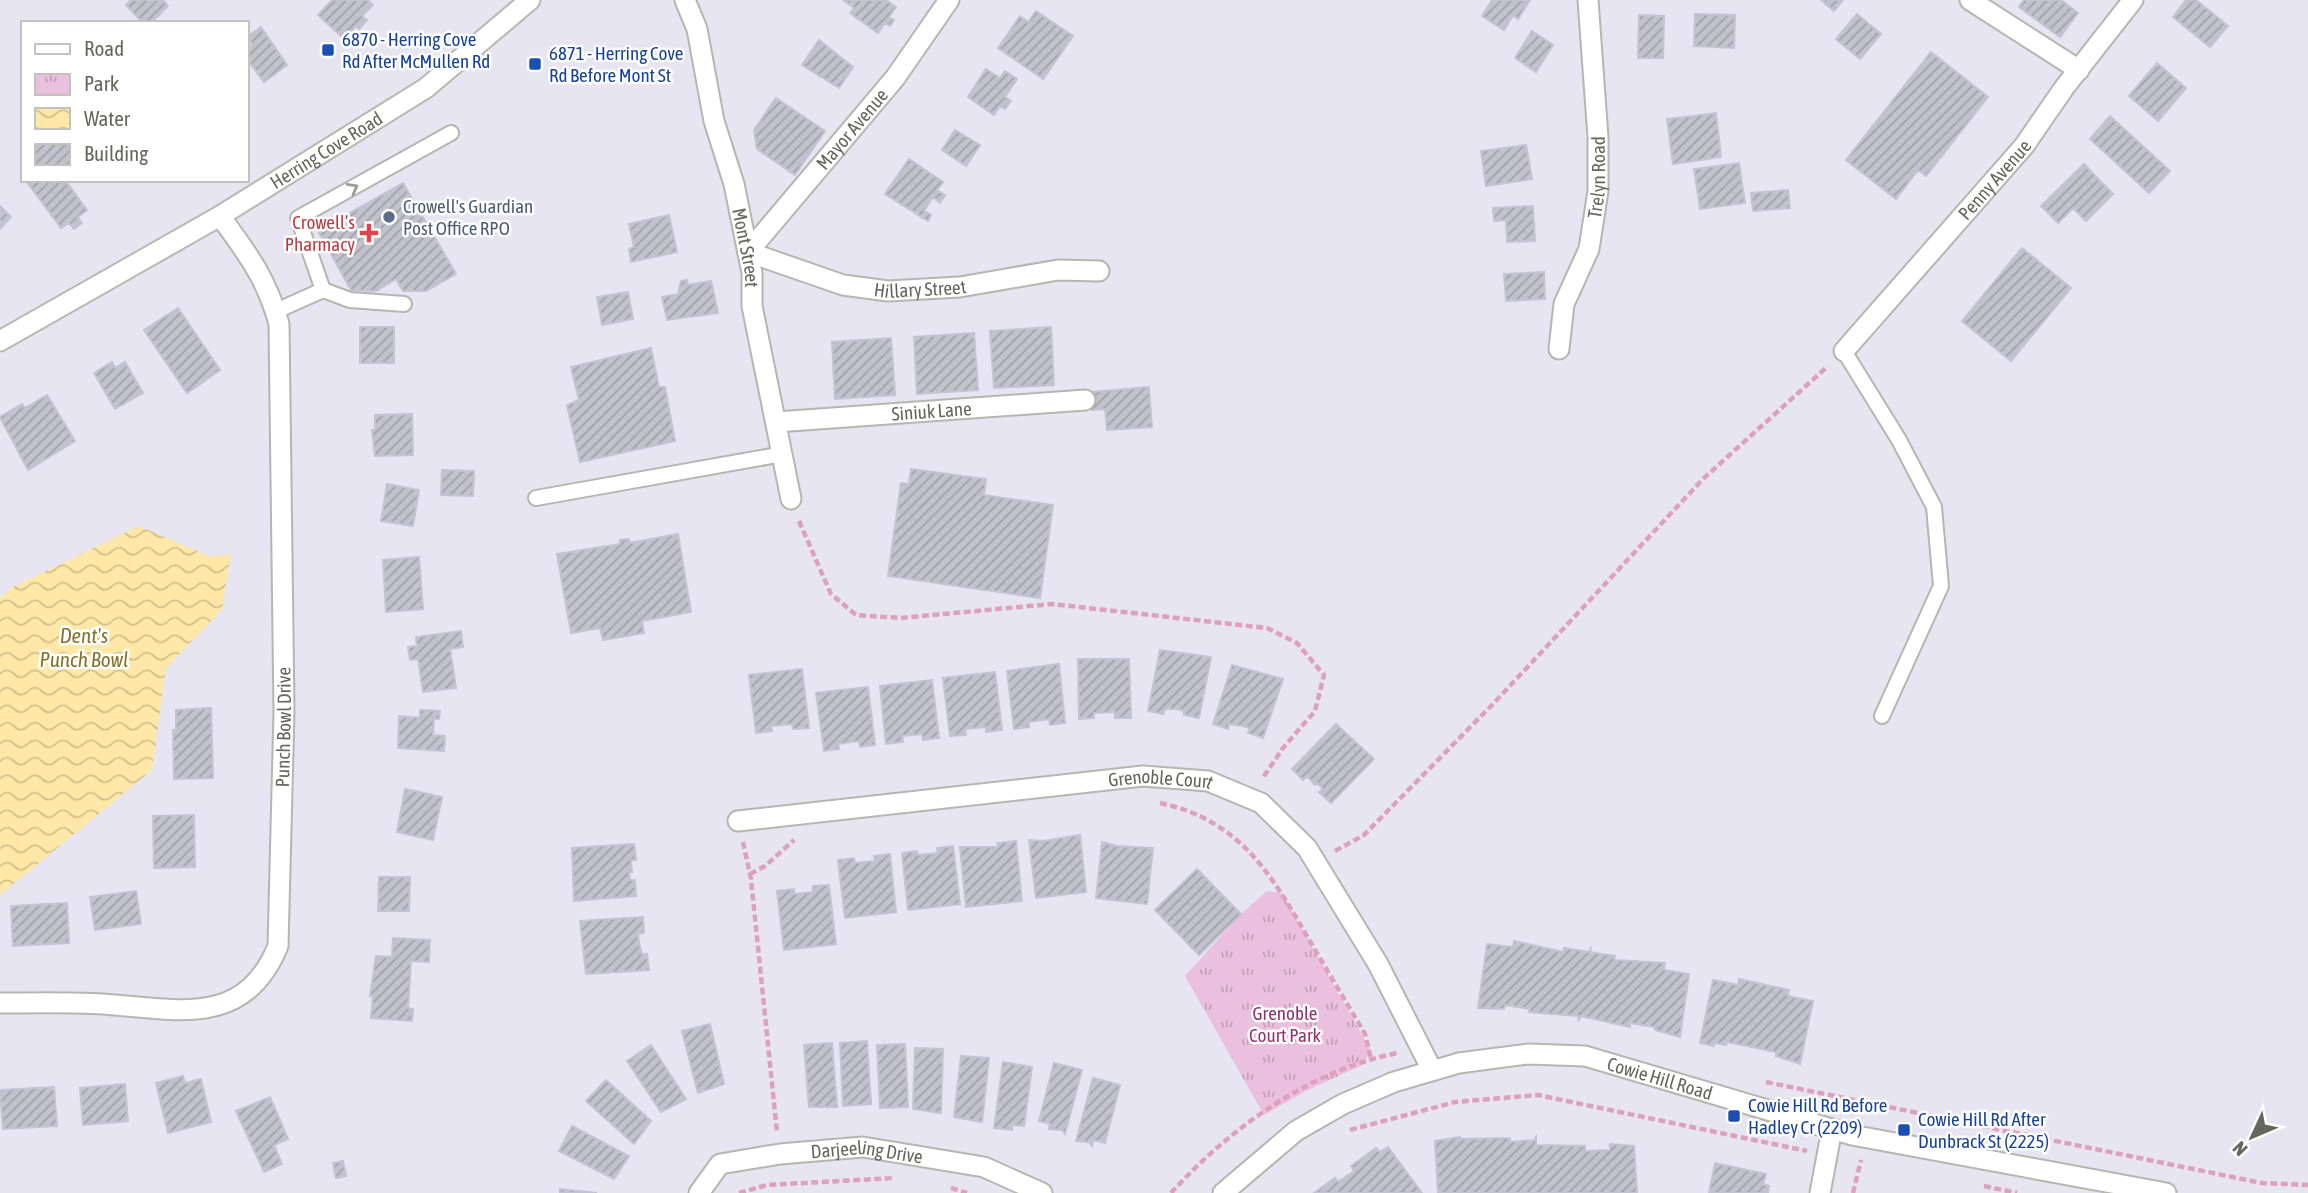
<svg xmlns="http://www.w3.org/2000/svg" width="2308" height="1193" font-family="'Asap Condensed',sans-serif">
<defs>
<pattern id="park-tufts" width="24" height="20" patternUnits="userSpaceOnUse" patternTransform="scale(1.75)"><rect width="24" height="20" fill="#ebc0de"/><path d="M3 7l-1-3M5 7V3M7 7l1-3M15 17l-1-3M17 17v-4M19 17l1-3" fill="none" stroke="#c2a0b7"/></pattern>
<pattern id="water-waves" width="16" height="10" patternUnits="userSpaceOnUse" patternTransform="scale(1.75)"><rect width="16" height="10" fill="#ffe8a7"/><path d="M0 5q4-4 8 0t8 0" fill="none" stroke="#d2c08b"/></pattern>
<pattern id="building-hatch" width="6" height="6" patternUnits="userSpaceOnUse" patternTransform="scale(1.75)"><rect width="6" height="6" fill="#c2c2cc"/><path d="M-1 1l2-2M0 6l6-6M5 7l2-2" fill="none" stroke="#a1a1a9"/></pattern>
</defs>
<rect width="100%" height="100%" fill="#e6e5f1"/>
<path fill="url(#park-tufts)" d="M1267 891 1282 893 1371 1051 1362 1065 1306 1091 1264 1115 1185 976 1241 914Z"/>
<path fill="url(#water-waves)" d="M139 526 211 557 231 554 222 610 166 668 152 770 0 895V598L11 588Z"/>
<path fill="url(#building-hatch)" stroke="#c3c3d6" stroke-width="2" d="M131 0H163L168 6 151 23H143L126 5Z
M332 0H368L373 5 362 16 367 20 359 29 356 26 344 39 318 15Z
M843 0H886L896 7 889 17 894 20 890 26 885 23 878 33 850 13 854 8Z
M1492 0H1530L1518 19 1513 15 1504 30 1482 16Z
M1821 0H1843L1834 11Z
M2024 0H2061L2078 13 2060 37 2019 7Z
M2186 0H2196L2228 26 2210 47 2173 17Z
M1036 11 1073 36 1043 79 998 48 1020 16 1028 22Z
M1695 14 1735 15 1734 48 1694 46Z
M1857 14 1881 34 1860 59 1836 39Z
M1639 15 1664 16 1663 58H1638Z
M261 27 287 65 264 82 247 59V48L252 44 247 37Z
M1532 31 1553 45 1536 72 1515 58Z
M819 40 853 67 839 88 802 65Z
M1931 52 1988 97 1926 176 1918 170 1896 199 1846 160Z
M2157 63 2186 88 2158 121 2129 96Z
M986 69 1000 78 1005 71 1017 79 1005 97 1011 101 1005 109 1000 106 994 115 968 97Z
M776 98 825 131 795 175 757 149 754 130Z
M1716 113 1721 157 1673 164 1667 119Z
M2110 116 2170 171 2149 193 2090 139Z
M955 130 980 145 966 166 942 150Z
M1526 145 1532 179 1486 186 1481 151Z
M909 159 943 182 937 190 945 195 940 203 933 197 924 211 931 215 928 221 885 194Z
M1739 163 1745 203 1700 209 1694 169Z
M2084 164 2113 194 2086 221 2073 208 2058 223 2041 206Z
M65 180 87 210 78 217 82 223 74 229 69 223 61 228 26 181Z
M403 183 456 274 426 291H403L396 279 376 291 351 290 318 231Z
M1788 190 1790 208 1753 211 1751 193Z
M0 206 11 217 0 229Z
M1533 206 1535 241 1507 242 1506 220 1494 221 1493 208Z
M669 215 677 252 631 262 629 249 634 247 629 224Z
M2022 248 2071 288 2011 361 1962 321Z
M1544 272 1545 299 1506 301 1504 274Z
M687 280 688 285 711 281 718 313 667 320 662 297 678 294 681 281Z
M628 292 633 319 602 325 597 297Z
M178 308 220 370 187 393 144 330Z
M360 327H394V363H360Z
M1051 327 1054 385 994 388 990 331Z
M974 333 978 390 917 394 914 337Z
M891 338 895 395 835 399 832 342Z
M651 348 659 387H665L675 441 580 462 567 405 579 400 571 367Z
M112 362 115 368 125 362 143 393 115 409 94 373Z
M1149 387 1152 427 1107 430 1105 409 1092 410 1091 392Z
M47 395 75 441 28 470 0 417 22 404 25 408Z
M412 414 413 455 375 456 372 430H375V415Z
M911 469 986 479 984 495 1053 505 1040 598 888 576 901 483 909 484Z
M442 470 474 471 473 496 441 495Z
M387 484 419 490 413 526 381 521Z
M678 534 691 612 642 621 644 633 603 640 600 628 571 633 557 554 620 544V540L629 539 630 543Z
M419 557 423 609 386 612 383 560Z
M461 631 463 647 450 649 456 688 423 692 418 659 410 660 408 647 417 646 416 637Z
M1160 650 1211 657 1199 718 1184 715V711L1176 709H1165L1163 714 1148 711Z
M1078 659H1129L1131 718H1115V712L1094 713V718L1079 719Z
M1059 664 1065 723 1050 725 1049 719 1029 722V727L1014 729 1007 671Z
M1232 665 1283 679 1263 738 1248 733 1250 728 1242 726 1229 724 1228 729 1213 724Z
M802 669 809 728 793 729 792 724 771 726 772 731 756 733 749 675Z
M995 672 1002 730 986 732V727L965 729 966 735 950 736 943 678Z
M932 680 939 738 923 740 922 734 902 736 903 742 886 744 880 686Z
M868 687 875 745 860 747 859 741 838 744 839 749 824 751 816 693Z
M211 708 213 778 174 779 173 730H176V710Z
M420 710 440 711 439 719H434L433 735 445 736 444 751 398 748 399 716 420 718Z
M1336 724 1374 759 1331 803 1319 792 1323 789 1317 783 1315 785 1307 776 1303 780 1292 769Z
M405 789 442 797 433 840 397 832Z
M194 815 195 867 154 868 153 816Z
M1080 835 1086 892 1036 898 1029 840 1044 841Z
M1016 841 1022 901 966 907 960 847H998L997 843Z
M1102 842 1117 846 1153 848 1147 904 1096 898Z
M634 844 636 860H631L632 872H629L630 880H635L636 896 574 901 572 848Z
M953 846 960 904 908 910 902 853 917 851 918 855 938 853 937 848Z
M890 854 896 912 845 918 838 860 854 858 855 863 875 861 874 856Z
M1197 869 1241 914 1199 955 1155 910Z
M379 877H410L409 911H378Z
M829 885 836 944 784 950 777 891 794 889V894L813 892V886Z
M136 891 141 924 95 930 90 897Z
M67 903 69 943 13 946 11 906Z
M643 917 644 933 638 934 639 943 642 954H647L649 970 586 974 580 921Z
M393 938 430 940 429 962 411 961 408 1008 413 1009 412 1021 371 1018 373 995 370 996 376 956 392 957Z
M1514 941 1564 952V948L1589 952 1591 947 1590 952 1615 956 1614 960 1665 963 1664 970 1689 974 1680 1037 1655 1030V1027L1630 1023V1027L1581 1016 1578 1021 1579 1016 1529 1012 1530 1009 1505 1005 1504 1009 1478 1008 1487 944 1513 947Z
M1739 979 1789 990 1788 996 1813 1001 1800 1064 1776 1056V1052L1727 1042 1726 1045 1715 1043 1714 1046 1700 1043 1713 980 1738 985Z
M710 1024 724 1084 698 1093 682 1031Z
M867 1041 871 1104 843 1106 840 1043Z
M832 1043 837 1107H809L804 1045Z
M905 1044 908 1107 880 1108 877 1045Z
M651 1045 686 1099 661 1112 627 1061Z
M915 1048 943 1049 941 1113 913 1109Z
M961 1056 989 1058 982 1122 954 1117Z
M1003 1062 1032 1067 1024 1126 1012 1125V1130L994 1128Z
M1054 1063 1082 1070 1065 1134 1062 1130 1049 1129 1050 1124 1039 1121Z
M183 1076 185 1083 201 1079 211 1122 168 1133 156 1083Z
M1093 1078 1120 1085 1105 1143 1093 1140 1092 1146 1089 1142 1076 1141Z
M606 1080 651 1121 634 1144 586 1101Z
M125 1084 128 1121 83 1125 80 1088Z
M54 1087 57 1126 3 1129 0 1090Z
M270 1097 288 1139 274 1145 282 1164 264 1172 236 1111Z
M572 1126 629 1156 614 1179 559 1151Z
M1460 1137V1139L1510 1138V1142L1534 1140 1536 1137V1145L1585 1146V1151L1610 1150V1144L1634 1146 1637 1193H1438L1435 1141Z
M1388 1147 1422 1193H1314L1335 1178 1338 1182 1354 1171 1351 1166 1376 1148 1380 1152Z
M343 1161 346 1176 336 1178 333 1163Z
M1715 1163 1766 1174 1763 1184 1769 1186 1768 1193H1709Z
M560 1189 597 1193H560Z"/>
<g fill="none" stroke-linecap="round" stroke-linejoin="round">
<defs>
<path id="service" d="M323 290 350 300 404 304
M276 311 323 290 298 218 451 133
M1844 351 1899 440 1934 507 1941 586 1882 716
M536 498 783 454"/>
<g id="minor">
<path id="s1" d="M685 0 697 29 714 121 734 184 752 273V306L791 499"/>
<path d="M1970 0 2079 70"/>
<path id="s2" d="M748 252 843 285 888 291 960 287 1058 270 1099 271"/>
<path id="s3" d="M748 252 895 78 949 0"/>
<path id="s4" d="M1559 349 1564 304 1589 249 1598 191V137L1588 0"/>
<path id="s5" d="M1844 351 2024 146 2064 88 2133 0"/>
<path id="s6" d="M776 422 1085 400"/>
<path id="s7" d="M738 821 1143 776 1208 781 1261 803 1307 848 1378 964 1432 1070"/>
<path id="s8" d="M0 1003C34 1003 69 1002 103 1004 176 1009 244 1029 278 946L284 712 279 324C267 279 247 253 220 216"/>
<path id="s9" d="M699 1193 720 1164 780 1154 863 1147 984 1167 1042 1193"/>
<path d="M1820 1193 1832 1129"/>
</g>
<g id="tertiary">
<path id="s10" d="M1223 1193 1296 1131 1343 1104 1394 1082 1459 1063 1528 1054 1585 1056 1852 1135 2166 1193"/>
</g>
<g id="secondary">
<path id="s11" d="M0 341 220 216 426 88 530 0"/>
<path d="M2138 1189 2148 1193"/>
</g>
</defs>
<use href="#service" stroke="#b6b6ae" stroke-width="18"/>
<use href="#minor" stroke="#b6b6ae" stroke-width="23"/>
<use href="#tertiary" stroke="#b6b6ae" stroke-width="23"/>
<use href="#secondary" stroke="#bab9b0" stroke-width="23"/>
<path stroke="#dea1bc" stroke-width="4.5" stroke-dasharray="7 3.5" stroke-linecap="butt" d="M799 521 831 594 856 615 900 618 1052 604 1267 628 1297 643 1324 675 1315 711 1283 748 1262 779
M1160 803C1239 820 1270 872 1308 938 1327 970 1346 1002 1365 1034L1371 1059
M743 842 751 879 777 1132
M1335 851 1364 835 1493 704 1703 479 1828 366
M750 874 765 866 794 840
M1766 1082 2262 1183 2308 1185
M1350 1130 1455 1102 1538 1095 1807 1151
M1984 1186 2017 1193
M951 1188 967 1193
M739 1193 767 1185 894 1178
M1171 1193C1230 1128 1310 1070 1398 1053
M1853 1193 1861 1160"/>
<use href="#service" stroke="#fff" stroke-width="14"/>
<use href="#minor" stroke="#fff" stroke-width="19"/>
<use href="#tertiary" stroke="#fff" stroke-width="19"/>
<use href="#secondary" stroke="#fff" stroke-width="19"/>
</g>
<defs><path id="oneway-chevron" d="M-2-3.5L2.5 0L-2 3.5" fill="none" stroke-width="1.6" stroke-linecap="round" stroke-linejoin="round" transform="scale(1.75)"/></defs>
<use stroke="#9c9c96" href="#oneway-chevron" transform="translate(353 188) rotate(-29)"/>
<g fill="#1a4fb4" stroke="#fff" stroke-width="2.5">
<rect x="321" y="43" width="14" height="14" rx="3.5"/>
<rect x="528" y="57" width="14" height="14" rx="3.5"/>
<rect x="1727" y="1109" width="14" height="14" rx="3.5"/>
<rect x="1897" y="1123" width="14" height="14" rx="3.5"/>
</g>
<circle fill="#5c6f8a" stroke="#fff" stroke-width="2.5" cx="389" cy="217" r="7"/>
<path fill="#e0444e" stroke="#fff" stroke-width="2.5" d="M365.5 222.5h7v7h7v7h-7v7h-7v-7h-7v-7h7z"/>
<g text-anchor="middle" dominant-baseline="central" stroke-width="5" stroke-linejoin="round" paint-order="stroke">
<g font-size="19" fill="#164399" stroke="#fff" text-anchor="start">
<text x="342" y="39">6870 - Herring Cove<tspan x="342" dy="22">Rd After McMullen Rd</tspan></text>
<text x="549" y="53">6871 - Herring Cove<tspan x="549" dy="22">Rd Before Mont St</tspan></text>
<text x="1748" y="1105">Cowie Hill Rd Before<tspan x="1748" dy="22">Hadley Cr (2209)</tspan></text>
<text x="1918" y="1119">Cowie Hill Rd After<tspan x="1918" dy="22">Dunbrack St (2225)</tspan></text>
</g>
<g font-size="19" fill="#67665d" stroke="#fff">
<text stroke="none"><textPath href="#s3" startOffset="161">Mayor Avenue</textPath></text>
<text stroke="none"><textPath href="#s11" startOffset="378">Herring Cove Road</textPath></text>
<text stroke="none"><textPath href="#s4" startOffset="178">Trelyn Road</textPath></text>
<text stroke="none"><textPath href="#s5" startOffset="228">Penny Avenue</textPath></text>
<text stroke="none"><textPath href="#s1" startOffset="256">Mont Street</textPath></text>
<text stroke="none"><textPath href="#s2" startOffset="178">Hillary Street</textPath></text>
<text stroke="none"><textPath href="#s6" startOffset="156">Siniuk Lane</textPath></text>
<text stroke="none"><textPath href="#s8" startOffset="525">Punch Bowl Drive</textPath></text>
<text stroke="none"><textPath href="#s7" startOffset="425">Grenoble Court</textPath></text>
<text stroke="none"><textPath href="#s10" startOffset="478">Cowie Hill Road</textPath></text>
<text stroke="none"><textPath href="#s9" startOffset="184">Darjeeling Drive</textPath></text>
</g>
<g font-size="19" fill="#4e5e75" stroke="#fff" text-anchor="start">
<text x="403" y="206">Crowell's Guardian<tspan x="403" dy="22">Post Office RPO</tspan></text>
</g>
<g font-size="19" fill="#be3a42" stroke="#fff" text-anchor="end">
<text x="355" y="222">Crowell’s<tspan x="355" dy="22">Pharmacy</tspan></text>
</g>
<g font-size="19" fill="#942f71" stroke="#fff">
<text x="1285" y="1013">Grenoble<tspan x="1285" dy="22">Court Park</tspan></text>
</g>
<g font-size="21" font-style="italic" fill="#84732b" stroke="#fff">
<text x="84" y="635">Dent's<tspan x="84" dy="24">Punch Bowl</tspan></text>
</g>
</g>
<rect x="21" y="21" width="228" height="161" fill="#ffffff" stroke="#c2c2be" stroke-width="2"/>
<rect x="35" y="44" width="35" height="10" fill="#ffffff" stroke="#c2c2be" stroke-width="2"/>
<text x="84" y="56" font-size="21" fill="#67665d">Road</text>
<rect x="35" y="74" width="35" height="21" fill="url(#park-tufts)" stroke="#c2c2be" stroke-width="2"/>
<text x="84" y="91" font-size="21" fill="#67665d">Park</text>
<rect x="35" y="108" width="35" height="21" fill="url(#water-waves)" stroke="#c2c2be" stroke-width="2"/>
<text x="84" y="126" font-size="21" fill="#67665d">Water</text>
<rect x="35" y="144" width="35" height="21" fill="url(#building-hatch)" stroke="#c2c2be" stroke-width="2"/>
<text x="84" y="161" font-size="21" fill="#67665d">Building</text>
<g transform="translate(2252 1137) rotate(226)" stroke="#ffffff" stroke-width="5" paint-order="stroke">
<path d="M0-5L12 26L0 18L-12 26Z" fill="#67665d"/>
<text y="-10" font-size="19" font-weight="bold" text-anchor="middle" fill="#67665d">N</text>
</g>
</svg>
